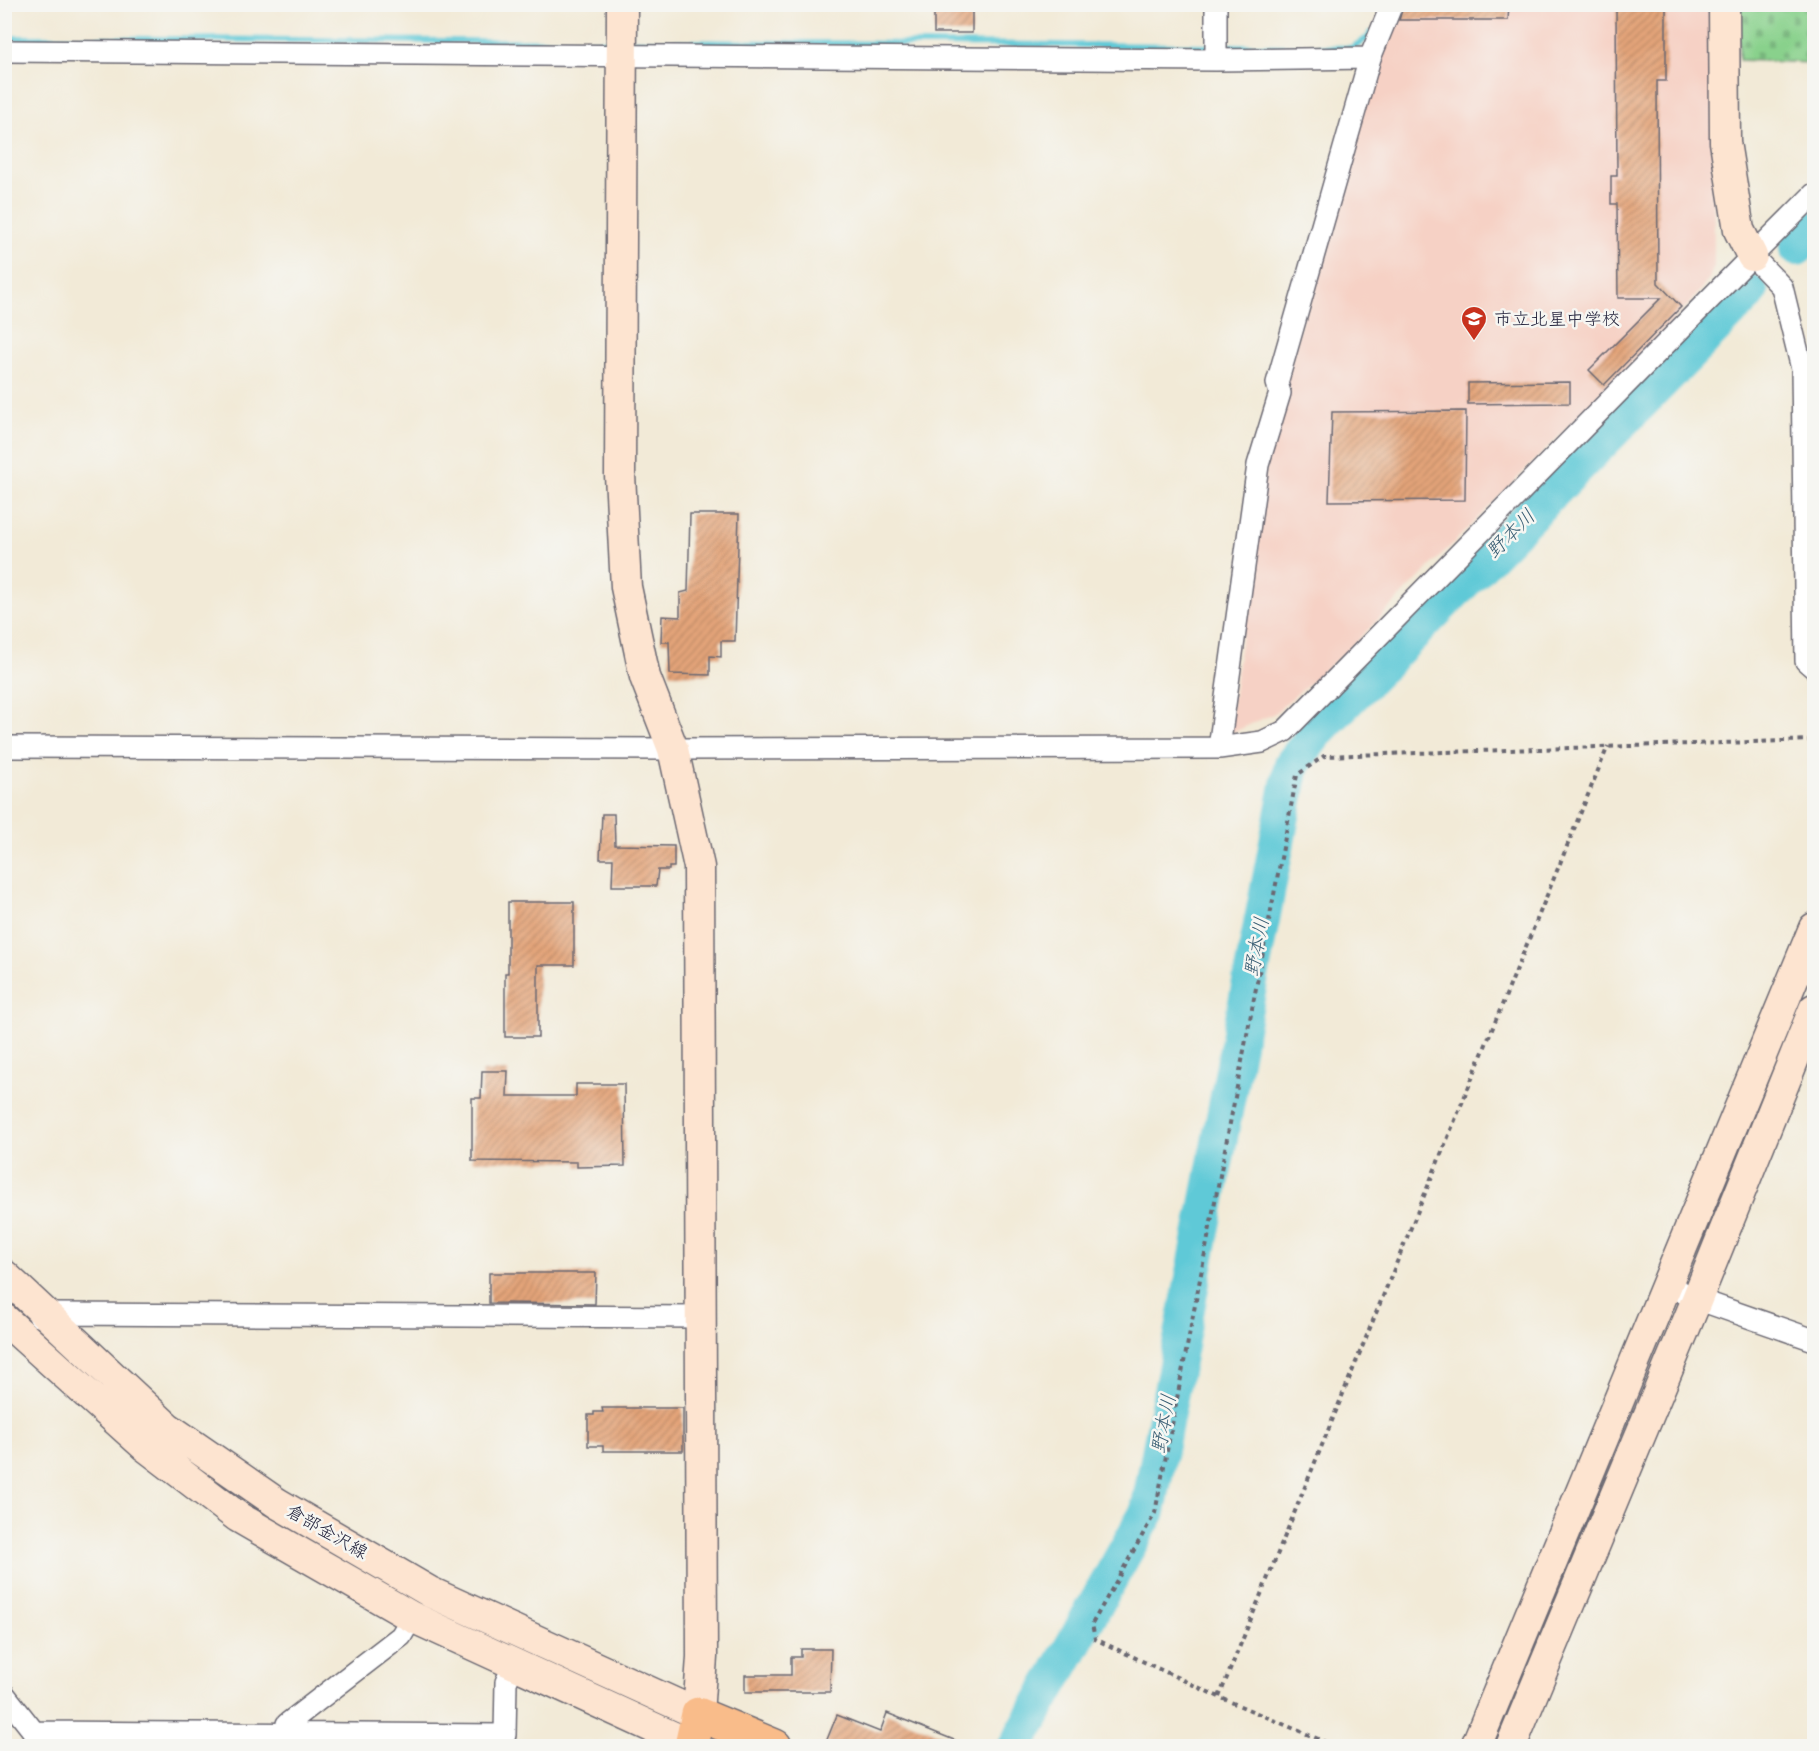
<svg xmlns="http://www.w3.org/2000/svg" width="1819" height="1751" font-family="'Balsamiq Sans','Klee One',sans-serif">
<defs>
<pattern id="cemetery-stones" width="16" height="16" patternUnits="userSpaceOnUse" patternTransform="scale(1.5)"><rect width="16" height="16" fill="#89d18c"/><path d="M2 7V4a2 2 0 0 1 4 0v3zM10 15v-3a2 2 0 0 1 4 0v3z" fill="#76b37a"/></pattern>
<pattern id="building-hatch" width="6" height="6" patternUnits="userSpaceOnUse" patternTransform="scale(1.5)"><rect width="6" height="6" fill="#e4a479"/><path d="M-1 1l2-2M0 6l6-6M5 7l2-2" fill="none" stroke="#b88564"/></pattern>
</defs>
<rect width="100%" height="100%" fill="#f6f6f2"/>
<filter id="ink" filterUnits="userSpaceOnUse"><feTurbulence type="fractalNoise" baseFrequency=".0167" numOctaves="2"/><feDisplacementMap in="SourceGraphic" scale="12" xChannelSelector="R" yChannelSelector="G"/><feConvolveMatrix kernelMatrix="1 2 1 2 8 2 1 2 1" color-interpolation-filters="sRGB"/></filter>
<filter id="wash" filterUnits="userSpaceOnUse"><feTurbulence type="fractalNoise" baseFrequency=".008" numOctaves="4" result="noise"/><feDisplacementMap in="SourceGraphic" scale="24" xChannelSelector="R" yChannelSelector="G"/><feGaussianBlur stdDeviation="1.35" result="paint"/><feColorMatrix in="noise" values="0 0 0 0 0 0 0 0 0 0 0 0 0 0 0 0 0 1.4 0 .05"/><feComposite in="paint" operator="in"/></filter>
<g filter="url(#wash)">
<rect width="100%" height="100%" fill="#f2ead7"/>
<path fill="#f6d1c5" d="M1397 5H1713L1714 266 1709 279 1692 301 1348 650 1275 713 1234 732 1229 728 1264 478 1285 382 1329 219Z"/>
<path fill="url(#cemetery-stones)" stroke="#567a64" stroke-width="1.5" d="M1739 5H1814V63L1739 60Z"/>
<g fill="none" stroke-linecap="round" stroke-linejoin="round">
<path stroke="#5ec9d7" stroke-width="6" d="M4 38 606 42
M635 42 1206 46
M1228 46 1351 48 1369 37 1370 33"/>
<path stroke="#5ec9d7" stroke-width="36" d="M1797 248 1814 229
M1016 1746 1148 1511 1292 764 1320 728 1750 292"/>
</g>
<g id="blocks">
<path fill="url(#building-hatch)" d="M934 4H972V33H934Z
M1404 4H1509L1508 20H1399Z
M1616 4H1666V81H1657L1658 283 1681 307 1604 385 1589 370 1661 298H1618L1617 204H1611V176H1617Z
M1570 382V403L1468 404V383Z
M1466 411 1465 500 1329 501 1332 412Z
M690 514H739L735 641H721V657L710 656V675L670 674 669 642H661L662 616 680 617V593L688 591Z
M602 814H614L615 845 674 846V867H669V870H658L656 886H612L613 859H600Z
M508 902H574V965H538V1037H505V973H508Z
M482 1071H508L507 1096H576V1084H624L625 1166 577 1167V1162L472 1161V1098H481Z
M489 1273H596L595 1304 489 1303Z
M602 1408H683V1451H603V1446H588V1415H594V1412H603Z
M801 1649H831L830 1692H745V1675H791V1657H801Z
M887 1713 969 1746H837L826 1742 837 1715 880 1732Z"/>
</g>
</g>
<g filter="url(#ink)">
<use href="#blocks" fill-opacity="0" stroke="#6b6872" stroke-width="1.5"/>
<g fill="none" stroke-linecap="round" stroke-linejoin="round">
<defs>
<path id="street" d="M4 51 1216 60 1370 58
M1216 60V4
M1752 256 1814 194
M4 747 673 749 1219 748 1262 742 1285 731 1752 256 1782 287 1802 369 1806 661 1814 668
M1219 748 1258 465 1280 393 1277 383 1370 58 1392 4
M1667 1285 1697 1299 1814 1340
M39 1316 47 1314 701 1317
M4 1694 45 1746
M33 1732 505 1735 506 1682 514 1665
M287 1743V1724L401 1636 412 1617"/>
<path id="secondary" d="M1724 4 1725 142 1739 230 1752 256
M4 1275 167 1427 277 1503 430 1592 698 1714 702 1657 699 867 673 749 645 677 626 587 620 475 622 4
M4 1319 145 1446 238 1517 412 1617 691 1745
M1476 1746 1814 928
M1511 1746 1697 1299 1814 1009"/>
<path id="primary" d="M691 1746 698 1714 775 1746"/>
</defs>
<use href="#street" stroke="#6b6872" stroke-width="24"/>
<use href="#secondary" stroke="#6b6872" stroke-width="33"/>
<use href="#primary" stroke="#6b6872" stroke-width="36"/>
<path stroke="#6b6872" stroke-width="4" stroke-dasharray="4.5 4.5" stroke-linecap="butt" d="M1219 1697 1608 746
M1335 1746 1219 1697 1095 1639 1092 1624 1155 1513 1297 775 1324 756 1814 740"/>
<use href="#street" stroke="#fff" stroke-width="21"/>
<use href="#secondary" stroke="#fde4d0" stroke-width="30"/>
<use href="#primary" stroke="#f9bc8a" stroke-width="33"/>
</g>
</g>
<defs>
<symbol id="school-pin" viewBox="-11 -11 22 30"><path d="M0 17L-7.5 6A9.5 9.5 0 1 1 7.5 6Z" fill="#c8321e" stroke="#f6f6f2"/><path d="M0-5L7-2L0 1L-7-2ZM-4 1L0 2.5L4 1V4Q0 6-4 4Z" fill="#fff"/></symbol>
</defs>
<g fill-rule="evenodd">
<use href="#school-pin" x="1459" y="304" width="30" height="40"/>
</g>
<g text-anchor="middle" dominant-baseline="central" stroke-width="5" stroke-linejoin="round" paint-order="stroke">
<g font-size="18" fill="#22223b" stroke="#f6f6f2" text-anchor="start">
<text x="1494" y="319">市立北星中学校</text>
</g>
<g font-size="18" fill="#22223b" stroke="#f6f6f2">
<text transform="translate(327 1532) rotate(30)">倉部金沢線</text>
</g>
<g font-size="20" font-style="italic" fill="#375c72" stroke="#f6f6f2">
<text transform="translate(1511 534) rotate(-45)">野本川</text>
<text transform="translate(1257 947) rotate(-79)">野本川</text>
<text transform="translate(1164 1424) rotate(-79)">野本川</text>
</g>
</g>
<rect width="1819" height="1751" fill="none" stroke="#f6f6f2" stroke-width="24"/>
</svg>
